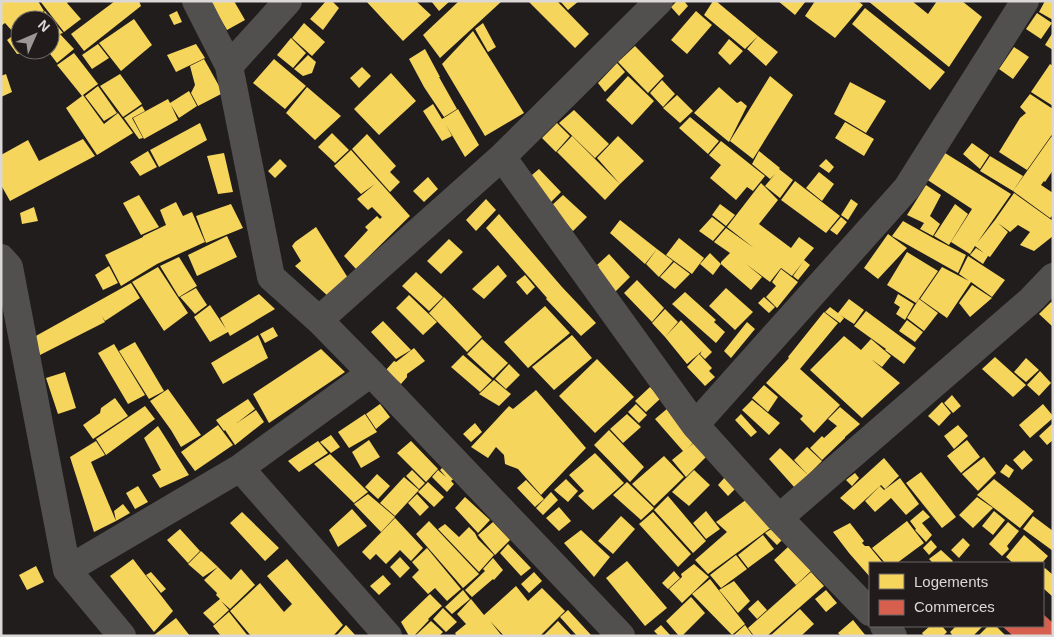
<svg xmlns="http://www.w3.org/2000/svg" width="1054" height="637" font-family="Arial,sans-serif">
<rect width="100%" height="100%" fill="#201d1c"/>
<path fill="#f6d55c" d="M1 1H38L44 11 30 20H20V27L13 32 5 23 1 26Z
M40 1H69L67 3 81 19 64 32Z
M115 1H139L141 6 84 51 71 34Z
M210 1H234L245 20 227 30Z
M326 1H332L339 8 323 30 310 19Z
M366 1H416L431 15 403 41Z
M431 1H450L439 11Z
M459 1H502L440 58 423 35Z
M528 1H557L589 34 575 48Z
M560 1H579L568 10Z
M677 1H684L688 6 679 16 671 7Z
M713 1H716L758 36 745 49 704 15Z
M778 1H806L795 15Z
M815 1H858L863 5 835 38 805 16Z
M868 1H912L928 14 937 1H962L982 17 949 67Z
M1045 1H1053V20L1039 12Z
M865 8 945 72 930 90 852 24Z
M45 11 63 33 60 34 74 49 57 63 47 50H50V20H33Z
M177 11 182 22 174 25 169 15Z
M696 11 712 25 687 54 671 40Z
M1037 13 1052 23 1041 39 1026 29Z
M134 19 152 45 121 71 99 43Z
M304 23 325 42 312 56 292 38Z
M483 23 496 47 488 52 475 29Z
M20 30V50H40L31 57 24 53 17 54 7 40Z
M473 31 524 113 485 136 442 64Z
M1053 32V50L1045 45Z
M758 36 778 52 766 66 747 49Z
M291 38 306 53 293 68 277 55Z
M729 39 743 51 730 65 718 53Z
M98 44 109 58 92 69 82 55Z
M196 44 205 58 176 72 167 55Z
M635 46 664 76 648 93 618 62Z
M1014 47 1029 57 1013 79 999 69Z
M425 49 440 77H439L457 109 444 117 424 87 409 59Z
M74 53 98 84 83 95 104 124 118 113 133 133 97 155 66 108 82 96 57 65Z
M308 55 316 62 312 73 303 76 294 69Z
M204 59 223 93 198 106 191 93 195 85 190 66Z
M274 59 306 86 285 109 253 83Z
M617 63 625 72 605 92 598 83Z
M1050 64 1053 66V106L1031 92Z
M362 67 371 76 359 88 350 78Z
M391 73 416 101 379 135 354 109Z
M6 74 12 92 1 97V76Z
M120 74 142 104 123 117 100 86Z
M628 76 654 101 632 125 606 100Z
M770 76 793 95 753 159 730 141Z
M662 80 675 94 663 107 650 93Z
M850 82 886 101 866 133 834 114Z
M98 86 117 113 104 121 85 96Z
M307 87 341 116 315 140 286 113Z
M719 87 737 103 741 101 747 106 729 142 694 113Z
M189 91 197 106 179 118 171 105 178 120 144 139 133 118 168 99 170 103Z
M1030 94 1053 109V133L1027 170 999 152 1020 118 1026 113 1020 107Z
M677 95 693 111 680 123 663 108Z
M433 104 442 119 458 109 479 145 465 157 446 125 452 136 442 141 423 111Z
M142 106 145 111 132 118 143 138 139 139 124 118Z
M574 110 609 144 595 158 559 123Z
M690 117 719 141 708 154 679 128Z
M845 122 874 139 864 156 835 138Z
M200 123 207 140 159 167 150 150Z
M557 123 570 136 556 152 542 138Z
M332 133 349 150 335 163 318 147Z
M367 134 396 166 390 172 400 182 390 192 352 149Z
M572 136 620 184 605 200 557 152Z
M618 136 644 161 620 184 597 158Z
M1051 137 1053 138V170L1045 182 1044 181 1041 185 1053 193V215L1050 218 1013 191Z
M83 139 95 156 10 201 1 185V155L28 140 39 161Z
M721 141 765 176 753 191 747 187 736 200 710 178 721 165 709 155Z
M972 143 989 155 980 169 963 154Z
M351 150 410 216 356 269 344 256 368 230 365 227 377 216 380 219 382 217 372 207 368 210 357 199 375 184 361 194 334 166Z
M148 151 157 167 140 176 130 162Z
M759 151 780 168 779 169 793 180 780 198 765 186 775 174 770 179 752 164Z
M224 153 233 192 218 194 207 156Z
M945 153 1011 194 977 243 995 220 1014 193 1053 221V236L1034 251 1020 245 1030 232 1018 225 1010 232 998 223 1008 232 990 257 988 256 983 264 970 255 976 248 984 253 975 246 970 254 951 242 972 209 926 179Z
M990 156 1023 176 1013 191 980 171Z
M280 159 287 166 275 178 268 171Z
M826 159 834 167 829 173 819 166Z
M539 169 561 192 550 203 526 180Z
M819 172 834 184 822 201 806 188Z
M428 177 438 189 424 202 413 191Z
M795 181 840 216 826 233 781 200Z
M761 183 778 200 759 224 791 248 799 237 814 248 804 260 810 265 798 280 793 276 803 262 792 276 781 268 770 282 746 264 762 277 751 290 722 265 721 264 713 275 700 264 710 253 721 264V262L730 253 714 242 726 228 754 248 727 227Z
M926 185 941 195 930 216 940 224 933 236 920 229 924 223 907 215Z
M139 195 159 227 141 235 123 203Z
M563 195 587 217 573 231 551 206Z
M486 199 496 210 476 231 466 220Z
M851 199 858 204 848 220 841 215Z
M176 202 183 216 192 212 205 242 157 264 121 286 105 255 143 237V236L166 225 160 210Z
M231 204 243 228 206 243 196 216Z
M720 204 735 215 726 226 712 215Z
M955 204 968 214 949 245 934 236Z
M34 207 38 221 22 224 20 213Z
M499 214 562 287 596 323 581 336 546 299 547 298 486 228Z
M712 217 725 227 713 241 699 231Z
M841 217 847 222 837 235 830 230Z
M620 220 657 249 645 264 610 233Z
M903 221 935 239 966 255 958 273 892 236Z
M316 227 348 278 329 297 295 266 301 261 292 246 295 242Z
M888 234 907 248 878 279 864 268Z
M227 236 237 257 197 276 188 255Z
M679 238 704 258 692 274 666 255Z
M449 239 463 252 441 274 427 261Z
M657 249 673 261 659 277 646 264Z
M907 252 938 271 916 303 887 285Z
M609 254 630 277 612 295 592 274 599 267 597 265Z
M968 256 1005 280 992 297 971 282 947 318 920 299 942 267 969 281 959 274Z
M179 257 197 286 179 297 160 266Z
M674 262 690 274 675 289 660 277Z
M498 265 507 276 484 299 472 289Z
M109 266 118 283 103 290 95 275Z
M158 267 188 313 164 331 132 282Z
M781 269 798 282 777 308 766 297 776 286 772 282Z
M416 272 443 297 429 311 402 286Z
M525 275 535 287 527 295 516 282Z
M637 280 664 308 652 322 624 293Z
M131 283 140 298 105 321 102 316 105 322 40 355 34 337Z
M972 285 992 298 970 317 959 303Z
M196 288 207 305 195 314 180 297Z
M726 288 753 312 735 330 709 306Z
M685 292 716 320 714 322 725 332 716 343 672 304Z
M259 294 275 309 230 336 228 332 210 342 194 317 210 305 226 329 220 318Z
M898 294 914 304 905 320 896 314 900 307 894 303Z
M409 295 437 322 423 335 396 308Z
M444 297 482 337 467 352 429 313Z
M764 297 775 307 769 313 758 303Z
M849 299 864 310 854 324 840 315 844 318 840 323 825 312 830 307 838 313Z
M919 299 938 313 924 331 907 318Z
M1051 302 1053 304V327L1039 314Z
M545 306 570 333 528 368 504 342Z
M665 309 678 322 665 337 652 323Z
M866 311 916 348 904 364 885 350 886 349 854 326Z
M824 312 838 323 800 369 840 405 814 433 800 419 803 416 766 383 789 358 788 357Z
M681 320 712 352 705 359 700 354 702 351 687 364 665 337Z
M907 320 923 332 915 342 899 331Z
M383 321 411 350 396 359 371 332Z
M747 322 755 329 731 358 724 351Z
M273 327 278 336 265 343 260 334Z
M258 335 268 358 223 384 211 363Z
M572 335 592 358 554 390 532 367Z
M844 336 861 350 871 339 891 356 882 367 871 359 900 383 862 418 810 370Z
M482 339 508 363 493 378 467 354Z
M135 342 164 391 149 399 119 351Z
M114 344 145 395 128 404 98 353Z
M414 348 425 361 407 374V377L401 384 386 370 394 361 396 362Z
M321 349 345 372 269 423 253 394Z
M699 354 712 368 709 371 715 377 705 386 687 367Z
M463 355 492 380 480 392 451 367Z
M995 357 1026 385 1013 397 982 369Z
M1026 358 1039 370 1026 382 1014 372Z
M597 359 634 397 595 433 559 396Z
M509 364 520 375 506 389 495 379Z
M1040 371 1051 383 1039 396 1027 385Z
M65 372 76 408 58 414 46 378Z
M494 380 511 394 499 406 479 394Z
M764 385 778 397 768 412 752 398Z
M650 387 661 398 646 412 635 401Z
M168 389 201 435 181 447 171 430 150 401Z
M536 390 586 448 541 495 518 469 505 464 504 455 496 447 488 458 471 447 509 406 513 409Z
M952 395 961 406 953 413 944 403Z
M115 398 128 416 93 439 83 425 100 413 101 408Z
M248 399 255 409 237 423 256 410 264 422 235 445 225 430 224 431 216 420Z
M752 400 780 423 769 435 742 410Z
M942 402 951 413 939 426 928 416Z
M380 404 390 417 376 429 366 414Z
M636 404 647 415 639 423 628 412Z
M1043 404 1053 416V418L1030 438 1019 425Z
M145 406 155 419 106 455 96 439Z
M840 407 860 424 845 437V438L822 460 810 448 822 436 824 438 837 426 828 419Z
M668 408 696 440 688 448 697 440 709 454 686 477 672 460 683 451 655 419Z
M365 414 377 432 349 448 338 432Z
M627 414 641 427 623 443 610 429Z
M741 414 757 432 751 437 735 420Z
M475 423 482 432 471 442 463 434Z
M1053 423V440L1047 445 1039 436Z
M218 425 233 445 195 471 181 452Z
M958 425 968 436 954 449 944 436Z
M158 426 189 475 160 488 152 475 161 470 144 438Z
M609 430 644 467 630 482 594 445Z
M331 435 340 447 331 453 320 442Z
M369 440 380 457 361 468 352 452Z
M967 440 980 457 961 473 947 456Z
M96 441 105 455 91 462 116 521 94 532 70 457Z
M318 441 328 453 299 472 288 461Z
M411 441 438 469 426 482 397 453Z
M807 447 822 461 808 475 794 460Z
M780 448 808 475 795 488 769 459Z
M1024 450 1033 460 1022 470 1013 460Z
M595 453 624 483 593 510 578 496 584 491 569 475Z
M330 454 368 492 354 503 314 464Z
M664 456 684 477 654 506 632 484Z
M984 457 996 473 978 491 962 474Z
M884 458 899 476 885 489 881 485 854 510 840 498Z
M1006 464 1014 470 1009 478 1000 472Z
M445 465 456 477 451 481 454 484 447 492 432 477 438 470 446 477 440 470Z
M412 470 425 483 419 489 406 476Z
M694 470 710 485 689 506 672 492Z
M921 472 956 517 942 528 906 483Z
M855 473 859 478 852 486 846 480Z
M377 474 390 486 378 499 365 487Z
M726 476 737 487 728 496 718 485Z
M404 477 419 490 395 516 380 503Z
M900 478 919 504 906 515 891 498 875 512 865 501 880 486 884 490Z
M566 479 578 491 568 502 554 490Z
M994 479 1034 511 1020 528 977 495Z
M526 480 544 499 535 507 517 488Z
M428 482 444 497 434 507 418 492Z
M627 482 654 508 641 520 613 495Z
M138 486 148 502 135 509 126 493Z
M551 492 558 500 543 515 536 508Z
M368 494 395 517 381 532 354 504Z
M417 494 429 507 420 516 408 503Z
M668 496 706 541 693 553 654 510Z
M465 497 490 520 478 533 455 508Z
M977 497 993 508 973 528 959 515Z
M747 499 772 527 708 574 695 560 727 532 716 522Z
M123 504 130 513 116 521 114 511Z
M559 507 571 521 559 531 546 518Z
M352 509 367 526 338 547 329 530Z
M923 510 930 517 922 523 932 535 926 542 915 530 916 529 910 521Z
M706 511 720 529 706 539 693 523Z
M994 511 1005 520 993 535 982 526Z
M242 512 279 548 265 561 230 523Z
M653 512 691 554 678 567 639 524Z
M621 516 635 529 613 554 598 541Z
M1033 516 1053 531V551L1023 529Z
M395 518 423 548 411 561 400 550 386 564 376 554 370 560 362 552Z
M429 521 479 574 463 588 416 534Z
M907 521 924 543 897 563H885L872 548Z
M493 522 510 540 495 555 478 535Z
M1008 522 1019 531 1007 546 1009 549 1002 556 989 544Z
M850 523 864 541 862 543 865 546H869L883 563H870V577L849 553 833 532Z
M445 524 459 537 469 527 475 533 478 539 494 555 479 572 438 529Z
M773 528 783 539 777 545 765 533Z
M180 529 200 551 188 563 167 540Z
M581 530 610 557 594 577 564 543Z
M763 535 774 549 748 568 738 555Z
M1024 535 1048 556 1042 563H1013L1006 557Z
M963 538 970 545 959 558 951 550Z
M931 540 937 547 929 555 923 548Z
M508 544 531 568 521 576 500 553Z
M788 547 811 571 796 585 774 560Z
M427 548 461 589 447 601 435 588 428 594 412 577 419 570 412 562Z
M941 550 953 561 951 563H933L929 559Z
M201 551 218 567 203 577 188 564Z
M736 555 747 569 721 588 710 575Z
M400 557 410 568 400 578 390 567Z
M493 558 503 570 494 580 493 579 472 597 465 590 485 571 483 569Z
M133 559 173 611 154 632 110 576Z
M287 559 343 625 333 636H251L230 611 260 583 284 612 292 604 267 576Z
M627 561 667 608 645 626 606 578Z
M694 564 709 577 682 603 669 589 682 577 681 574Z
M36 566 44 582 27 590 19 575Z
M218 567 231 580 241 569 255 585 230 609 221 601 229 610 214 624 203 613 220 599 216 595 217 593 204 580Z
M1045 568 1053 575V597L1043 588V570Z
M674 571 680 578 668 589 662 583Z
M151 572 166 589 161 593 146 575Z
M534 572 542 581 529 593 521 584Z
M811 572 824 586 767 636H754L748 628Z
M383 575 391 584 379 595 370 586Z
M710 579 745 624 732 635 692 594Z
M734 581 750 601 738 613 719 590Z
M516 586 528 601 542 588 565 611 540 636H504L490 621 502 636H457L455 633 466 624 457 614 471 599 484 615Z
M463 590 470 599 452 614 445 607Z
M826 590 837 603 826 612 815 599Z
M430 594 442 606 428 619 429 620 414 636H409L401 622Z
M691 597 705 613 682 636H679L666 621Z
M758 600 767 610 757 619 748 609Z
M443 608 457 622 446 632 433 619Z
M800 609 814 624 801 636H770Z
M568 610 592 636H577L560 617Z
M229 612 248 636H221L213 626Z
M176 618 190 636H153Z
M853 620 866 636H841L838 633Z
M431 621 443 632 439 636H415Z
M558 621 572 636H543Z
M346 625 356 636H336Z
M661 625 671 636H659L654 631Z
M745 625 753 636H733Z
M930 626H942L947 632 943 636H924L922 633Z
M956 626H983L973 636H953L950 632Z
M988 626H996L1006 636H978Z"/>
<path fill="#d6604d" d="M1043 614 1053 623V632L1050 636H1013L1002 626H1043Z"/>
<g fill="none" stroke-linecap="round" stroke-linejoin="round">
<path stroke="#52504f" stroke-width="28" d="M196 1 229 66 271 277 319 320 371 373 621 636
M229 66 288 1
M502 157 695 425 779 518 870 612
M1 258 9 267 67 570 122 636
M319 320 502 157 659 1
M695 425 907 188 1025 1
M240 468 388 636
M779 518 1031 300 1053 277
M67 570 240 468 371 373
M884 626 893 636"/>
</g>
<rect width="1054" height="637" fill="none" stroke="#dcd8d7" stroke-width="5"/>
<rect x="869" y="562" width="175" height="65" fill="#211c1b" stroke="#6c6766"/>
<rect x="879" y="574" width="25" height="15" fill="#f6d55c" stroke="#6c6766"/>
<text x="914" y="587" font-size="15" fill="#dcd8d7">Logements</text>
<rect x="879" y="600" width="25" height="15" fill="#d6604d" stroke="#6c6766"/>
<text x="914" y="612" font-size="15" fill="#dcd8d7">Commerces</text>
<g transform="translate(35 35) rotate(45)"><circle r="24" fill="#211c1b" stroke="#6c6766"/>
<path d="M0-4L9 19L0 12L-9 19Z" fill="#9a9796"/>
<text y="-8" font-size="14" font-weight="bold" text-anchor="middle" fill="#dcd8d7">N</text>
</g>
</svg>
